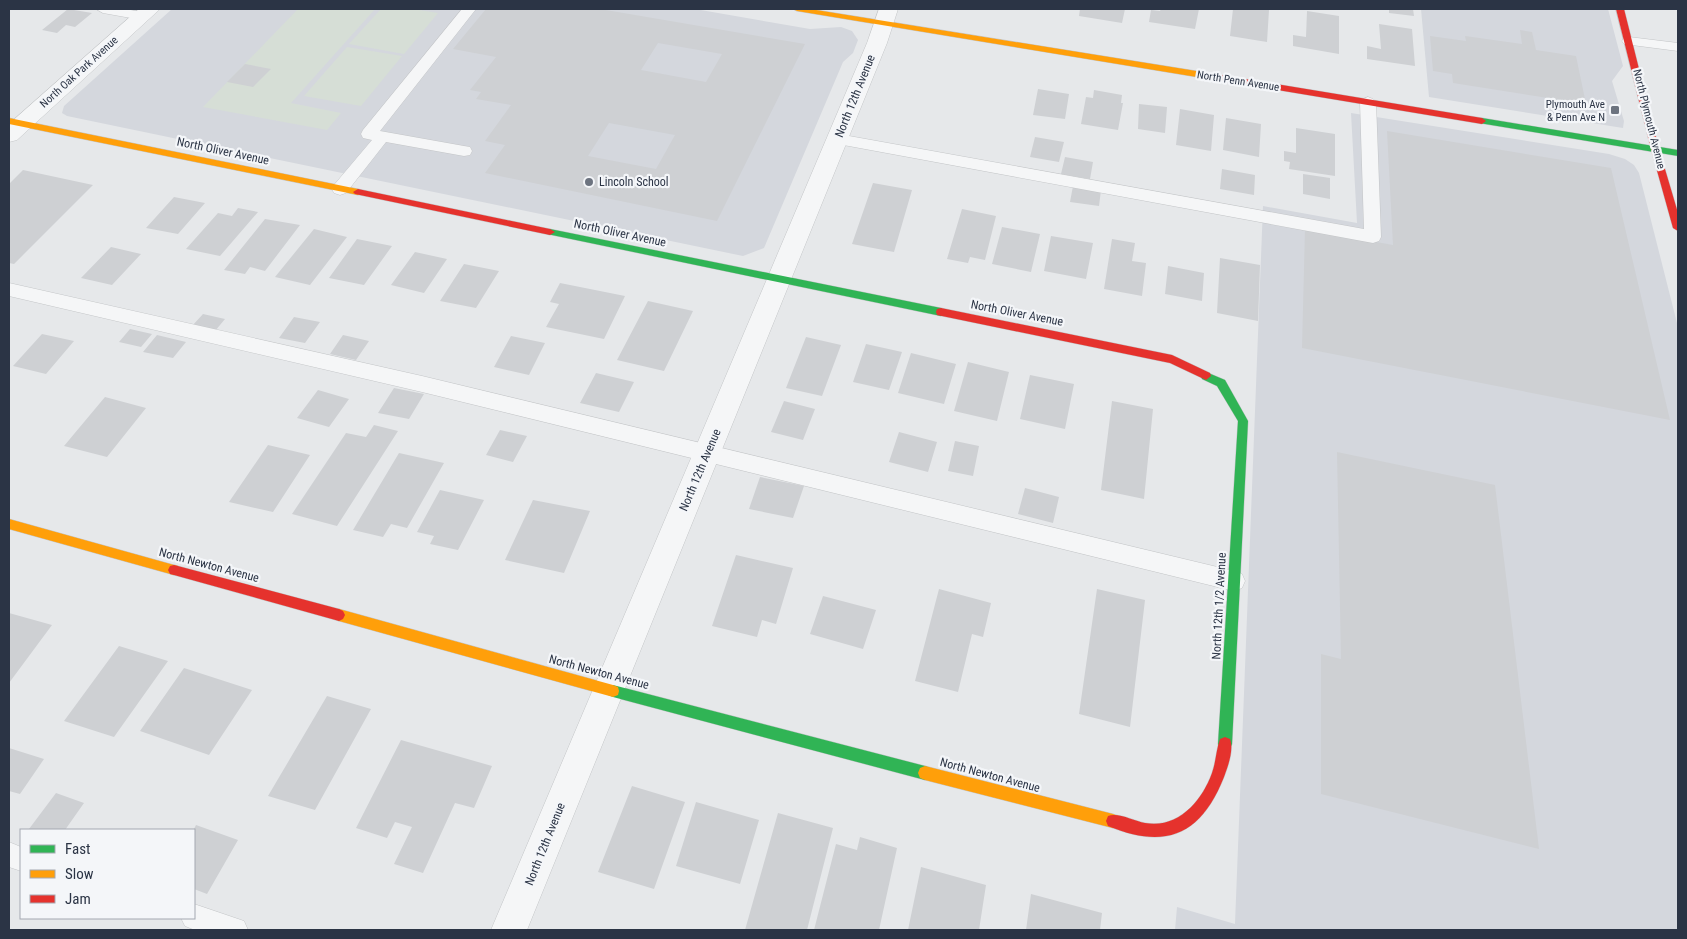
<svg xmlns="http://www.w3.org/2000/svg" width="1687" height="939" font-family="'Roboto Condensed',sans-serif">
<rect width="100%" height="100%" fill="#e6e8ea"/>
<path fill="#d4d7dd" d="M172 9H695L810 29 841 27 852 31 858 40 853 53 843 62 764 248 743 256 67 116 62 113 64 106Z
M1421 9H1608L1623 66 1612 81 1624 121 1623 128 1429 97Z
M1351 113 1609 154 1625 159 1634 165 1639 173 1678 327V930H1175L1177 907 1235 924 1263 206 1357 223Z"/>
<path fill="#d6ded6" d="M298 9H375L291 103 341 113 327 130 203 107Z
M381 9H413L438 13 404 54 349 44Z
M347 47 402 56 361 106 304 96Z"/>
<path fill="#ced0d3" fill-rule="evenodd" d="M68 9 92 13 75 27 66 25 57 33 42 30Z
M486 9H600L805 44 717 221 485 173 505 145 485 141 511 105 476 99 481 92 470 90 496 57 453 49ZM658 43 722 54 706 82 641 70ZM609 123 675 135 656 169 588 156Z
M1080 9H1125L1122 23 1079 16Z
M1161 9H1199L1195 29 1149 22 1151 10 1160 11Z
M1233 9 1269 10 1267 42 1230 36Z
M1389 9H1413L1414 16 1389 13Z
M1307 11 1339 16V54L1293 46V35L1306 37Z
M1379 24 1412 29 1415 66 1367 59V46L1381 49Z
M1520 30 1532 32 1536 50 1576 56 1586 104 1453 83 1452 74 1433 71 1430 36 1466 41 1465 36 1522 44Z
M245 64 271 69 253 87 227 82Z
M1038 89 1069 94 1065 119 1033 115Z
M1094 90 1122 95 1121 103H1123L1118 130 1081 124 1086 97 1093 98Z
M1139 104 1167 107 1165 133 1138 129Z
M1180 109 1214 115 1211 151 1176 145Z
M1226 118 1261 124 1259 157 1223 150Z
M1296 128 1335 134V176L1289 169 1290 162 1284 161V151L1296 153Z
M1387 131 1611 168 1670 420 1302 348 1305 229 1393 245Z
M1035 137 1064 142 1059 162 1030 157Z
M1065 157 1093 162 1090 179 1061 174Z
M1222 169 1255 175 1254 195 1220 189Z
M23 170 93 185 14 264 9 263V184Z
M1303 174 1330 178V199L1303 194Z
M873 183 912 190 894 252 852 244Z
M1073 186 1101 190 1099 206 1070 202Z
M174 197 205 203 178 234 146 228Z
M238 208 258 212 220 256 186 249 218 213 232 216Z
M962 209 996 216 985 260 970 257 968 263 947 259Z
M265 219 300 225 265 271 250 267 245 274 224 270Z
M1002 227 1040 234 1031 272 992 264Z
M314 229 347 237 310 285 275 277Z
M1051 236 1093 243 1086 279 1044 271Z
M357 239 392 246 364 285 329 278Z
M1112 239 1135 243 1132 261 1146 263 1142 296 1104 289Z
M111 247 141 254 112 285 81 278Z
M415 252 447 259 424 293 391 285Z
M1220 258 1260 265 1258 321 1217 313Z
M464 264 499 271 476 308 440 301Z
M1168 266 1204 273 1202 301 1165 294Z
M560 283 625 296 604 339 546 327 559 304 550 302Z
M648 301 693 311 664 371 617 360Z
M203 314 225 319 215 331 192 326Z
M294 317 320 322 305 343 279 338Z
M130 329 152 334 141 347 119 342Z
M42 334 74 341 46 374 13 366Z
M157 335 186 342 173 358 143 352Z
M343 335 369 341 356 360 330 354Z
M511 336 545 343 529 375 494 367Z
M806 337 841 345 822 396 786 388Z
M866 344 902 352 889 390 853 382Z
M911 353 956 364 944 404 898 393Z
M968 362 1009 372 997 421 954 411Z
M596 373 634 382 619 412 580 403Z
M1030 375 1074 384 1065 429 1020 419Z
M394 388 424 394 409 419 378 413Z
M318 390 349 399 329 427 297 418Z
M105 397 146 408 107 457 64 446Z
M784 401 815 409 803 440 771 432Z
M1112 401 1153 409 1144 499 1101 490Z
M374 425 398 431 337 526 292 514 346 433 366 437Z
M500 430 527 436 513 462 486 455Z
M899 432 937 442 928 472 889 462Z
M955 441 979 446 973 476 948 471Z
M268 445 310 455 273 512 229 502Z
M1337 452 1495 485 1539 849 1321 794V654L1341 659Z
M399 453 444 463 407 528 391 524 383 537 353 530Z
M760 477 804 486 793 518 749 509Z
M1025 488 1059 497 1053 523 1018 514Z
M440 490 484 500 458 550 430 544 434 536 417 532Z
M533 500 590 511 564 573 505 560Z
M736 555 793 568 776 624 762 620 757 637 712 626Z
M939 589 991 603 983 637 972 634 958 692 915 681Z
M1097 589 1145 600 1130 727 1079 714Z
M823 596 876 610 863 649 810 634Z
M9 613 52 625 9 683Z
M119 646 168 661 114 737 64 721Z
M184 668 252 690 209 755 140 731Z
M327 696 371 709 315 810 268 796Z
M401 740 492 766 474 808 455 803 423 873 394 864 412 827 395 822 387 838 356 828Z
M9 748 44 759 20 794 9 791Z
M632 786 685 802 654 889 598 872Z
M56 793 84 803 65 830 29 829Z
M696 802 759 820 740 884 676 866Z
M778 813 833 828 807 930H745Z
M196 825 238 840 207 894 194 889V829Z
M860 837 897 848 879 930H814L836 844 857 850Z
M921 867 986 885 979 930H908Z
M1031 894 1102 913 1100 930H1026Z"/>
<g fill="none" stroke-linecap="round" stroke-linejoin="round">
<defs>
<path id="lane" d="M96 9H125L147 13 149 16 142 20 103 13Z
M462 9H476L380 131 464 146 470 147 472 151 470 155 464 156 386 142 346 193 340 195 334 193 332 189 334 185 372 140 363 138 361 134 363 130Z
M1629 37 1678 43V51L1624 44 1622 41 1624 38Z
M1368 97 1373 99 1376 102 1381 237 1379 241 1373 243 838 144 832 143 830 139 832 135 838 134 1364 229 1360 102 1363 99Z
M9 283 422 376 1234 571 1242 574 1245 581 1242 588 1234 591 422 392 9 296Z
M9 842 21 847V871L9 867Z
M194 904 244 921 248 930H195L185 926 181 918H194Z"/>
<path id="street" d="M139 9H160L17 140 9 142V124Z
M879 9H898L887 43 527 930H491L867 43Z"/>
<path id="fast" d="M1482 118 1678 150V156L1479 123V119Z
M550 229 941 308 946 312 941 316 547 234 545 232Z
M1206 372 1225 380 1248 421 1232 744 1230 749 1225 751 1220 749 1218 744 1238 421 1217 386 1202 379 1201 376 1202 373Z
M613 685 925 766 930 768 932 773 930 778 925 780 613 697 608 695 607 691 608 687Z"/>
<path id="slow" d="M793 9H810L1215 74 1219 77 1215 80 797 11Z
M9 118 358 189 363 192 358 195 9 124Z
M9 519 174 565 178 566 180 570 178 574 174 575 9 529Z
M339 609 613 685 618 687 619 691 618 695 613 697 339 621 335 619 333 615 335 611Z
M925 766 1113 814 1118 816 1120 821 1118 826 1113 828 925 780 920 778 918 773 920 768Z"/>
<path id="jam" d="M1616 9H1624L1659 149 1678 213V231L1673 228 1651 149Z
M1215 74 1482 118 1486 121 1482 124 1212 79 1211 77Z
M358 189 550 229 555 232 550 235 355 194 353 192Z
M941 308 1172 355 1210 373 1211 376 1206 380 1170 363 937 315 936 312 937 309Z
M174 565 339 609 343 611 345 615 343 619 339 621 174 575 170 574 168 570 170 566Z
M1225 737 1230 739C1234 750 1228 766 1224 777 1201 835 1166 850 1108 826L1106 821 1108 816C1118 812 1134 821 1145 823 1178 829 1202 801 1212 773 1216 762 1216 750 1220 739Z"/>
</defs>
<use href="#lane" stroke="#c4c6c8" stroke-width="1"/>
<use href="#street" stroke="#c4c6c8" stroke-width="1"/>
<use href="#fast" stroke="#c4c6c8" stroke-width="1"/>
<use href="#slow" stroke="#c4c6c8" stroke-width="1"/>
<use href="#jam" stroke="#c4c6c8" stroke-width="1"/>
<use href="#lane" fill="#f5f6f7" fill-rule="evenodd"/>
<use href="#street" fill="#f5f6f7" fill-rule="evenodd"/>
<use href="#fast" fill="#30b455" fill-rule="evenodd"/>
<use href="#slow" fill="#ff9f0a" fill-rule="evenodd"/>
<use href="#jam" fill="#e5322d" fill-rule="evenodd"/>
</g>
<g fill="#6c737f" stroke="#f4f6f9" stroke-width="2">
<rect x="1610" y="105" width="10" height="10" rx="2.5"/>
<circle cx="589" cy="182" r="5"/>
</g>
<g text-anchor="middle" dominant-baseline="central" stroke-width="4.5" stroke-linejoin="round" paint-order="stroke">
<g font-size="11" fill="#2b3445" stroke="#f4f6f9">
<text transform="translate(79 72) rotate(-42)">North Oak Park Avenue</text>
<text transform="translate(1238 81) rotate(9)">North Penn Avenue</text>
<text transform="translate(1649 119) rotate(76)">North Plymouth Avenue</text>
</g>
<g font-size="11" fill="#2b3445" stroke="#f4f6f9" text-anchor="end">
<text x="1605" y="104">Plymouth Ave<tspan x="1605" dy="13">&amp; Penn Ave N</tspan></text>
</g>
<g font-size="12" fill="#2b3445" stroke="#f4f6f9">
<text transform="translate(855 96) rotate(-68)">North 12th Avenue</text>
<text transform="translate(223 151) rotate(12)">North Oliver Avenue</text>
<text transform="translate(620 233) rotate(12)">North Oliver Avenue</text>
<text transform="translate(1017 313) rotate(11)">North Oliver Avenue</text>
<text transform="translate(700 470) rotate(-67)">North 12th Avenue</text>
<text transform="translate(209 565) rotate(15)">North Newton Avenue</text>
<text transform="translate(1219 606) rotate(-87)">North 12th 1/2 Avenue</text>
<text transform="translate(599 672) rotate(15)">North Newton Avenue</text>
<text transform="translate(990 775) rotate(15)">North Newton Avenue</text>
<text transform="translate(545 844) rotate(-68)">North 12th Avenue</text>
</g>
<g font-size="12" fill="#2b3445" stroke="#f4f6f9" text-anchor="start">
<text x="599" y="182">Lincoln School</text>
</g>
</g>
<rect width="1687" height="939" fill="none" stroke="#2b3445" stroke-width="20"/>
<rect x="20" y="829" width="175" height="90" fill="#f4f6f9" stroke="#a4a8b1"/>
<rect x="30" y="845" width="25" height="8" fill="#30b455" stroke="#a4a8b1"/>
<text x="65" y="854" font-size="15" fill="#2b3445">Fast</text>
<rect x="30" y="870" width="25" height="8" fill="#ff9f0a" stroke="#a4a8b1"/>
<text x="65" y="879" font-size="15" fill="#2b3445">Slow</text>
<rect x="30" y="895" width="25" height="8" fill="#e5322d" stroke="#a4a8b1"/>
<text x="65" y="904" font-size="15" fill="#2b3445">Jam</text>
</svg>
